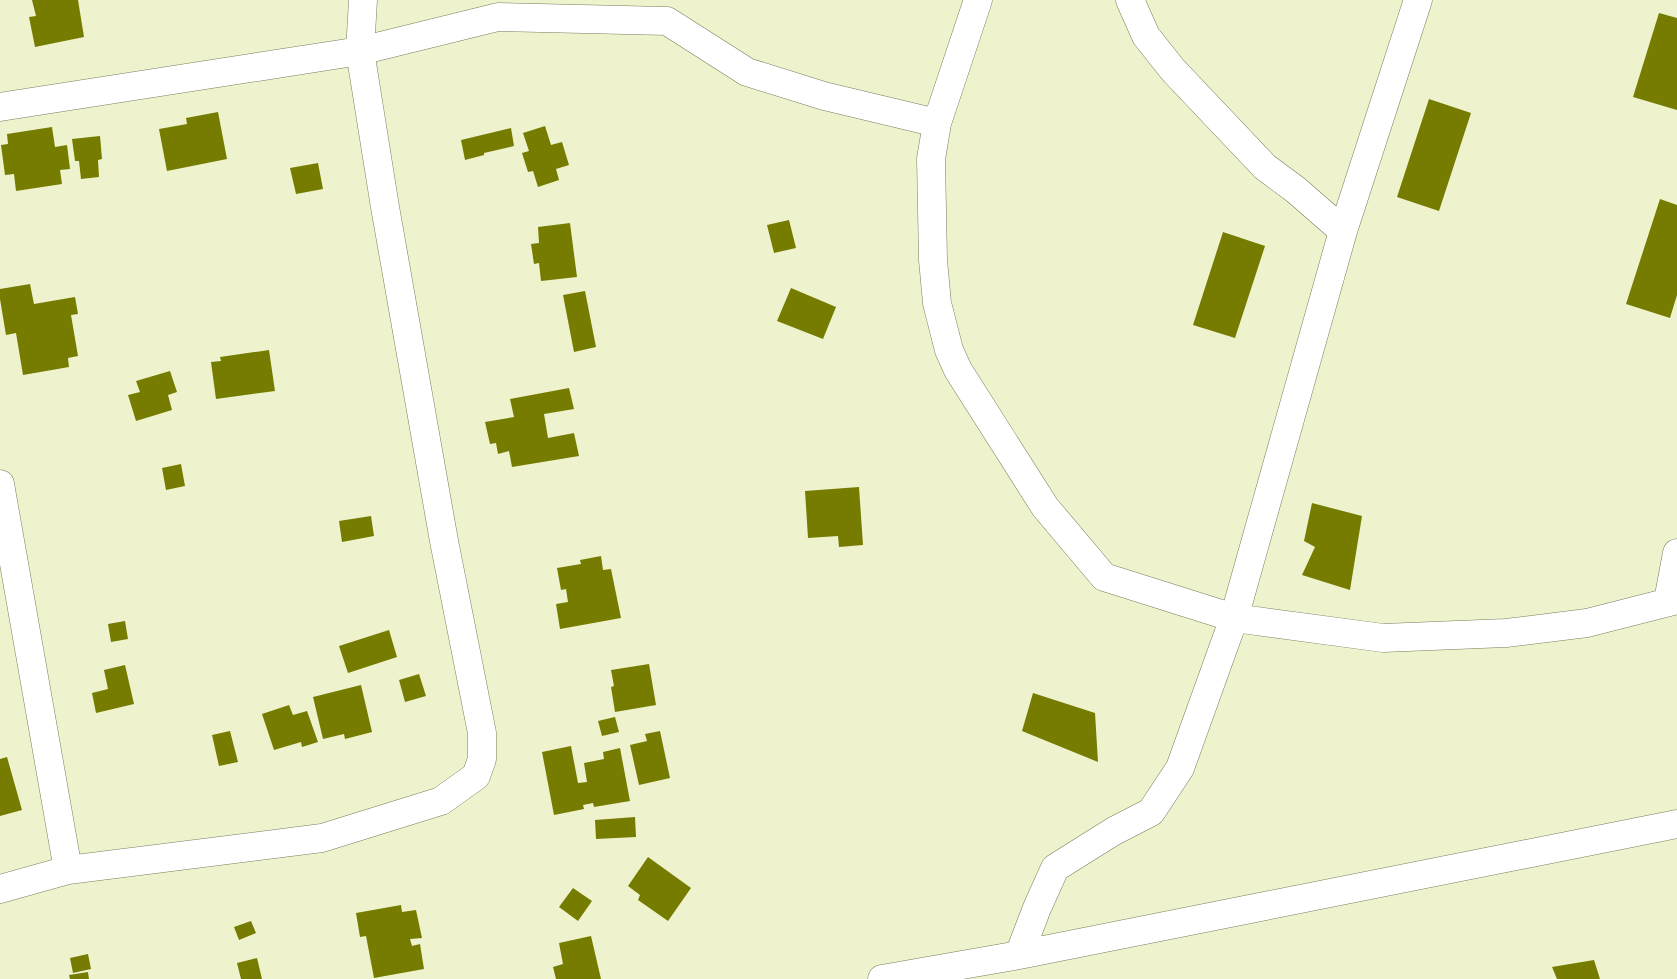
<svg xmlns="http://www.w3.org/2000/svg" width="1677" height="979" font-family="Rubik,sans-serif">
<rect width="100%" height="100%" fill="#eef3ce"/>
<path fill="#757c00" d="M32 0H78L84 37 35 47 29 17 36 16Z
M1659 13 1677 18V110L1633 97Z
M1429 99 1471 113 1439 211 1397 197Z
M218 112 227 159 167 171 159 129 187 124 186 118Z
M545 126 551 145 562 142 569 165 556 169 559 180 538 187 533 171 528 172 522 153 529 151 523 133Z
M52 127 55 147 67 145 70 169 60 170 62 184 16 191 14 174 5 175 1 145 8 144 7 134Z
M511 128 514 146 484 153V155L465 160 461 140Z
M100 136 102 159 98 160 99 177 81 179 79 161H75L72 139Z
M318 163 323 189 296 194 290 168Z
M1660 199 1677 205V295L1670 318 1626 304Z
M789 220 796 248 774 253 767 225Z
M570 223 577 277 541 281 539 263 534 264 531 244 539 243 538 227Z
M1223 232 1265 246 1235 338 1193 325Z
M30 284 34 304 75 297 78 314 71 315 78 356 68 358 69 367 23 375 16 333 6 335 0 299V289Z
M791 288 836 307 823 339 777 321Z
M585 291 596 347 574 352 563 295Z
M269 350 275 391 216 399 211 362 221 361 220 357Z
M170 371 177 392 168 395 172 410 136 421 128 395 140 392 136 381Z
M569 388 574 409 544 414 548 438 574 433 579 456 512 467 509 451 498 454 496 443 490 444 485 422 514 417 510 399Z
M181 464 185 486 166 490 162 468Z
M859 487 863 545 839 547 838 536 808 538 805 491Z
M1312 503 1362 516 1350 590 1302 575 1315 547 1304 541Z
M371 516 374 536 342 542 339 521Z
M601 556 603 570 611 569 621 618 560 629 556 604 568 602 566 589 561 590 557 568 581 564 580 560Z
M125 621 128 639 111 642 108 624Z
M389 630 397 657 348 673 339 646Z
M649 664 656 705 615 712 611 687 614 686 611 670Z
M125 665 134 704 96 713 92 693 108 689 104 670Z
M419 674 426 696 405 702 399 680Z
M361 685 372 732 345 739 344 734 323 739 313 697Z
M1033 693 1095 713 1098 762 1022 731Z
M289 705 293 715 307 711 318 742 302 747 301 742 274 750 262 714Z
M615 717 619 732 602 736 598 721Z
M230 731 238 762 219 766 212 735Z
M660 731 670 778 639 785 630 745 647 741 645 734Z
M571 746 578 783 587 782 584 763 604 759 603 752 620 748 630 801 594 807 593 803 583 805 584 809 554 815 542 752Z
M7 757 22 810 0 816V759Z
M635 817 636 837 596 839 595 820Z
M648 857 691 888 668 921 638 900 640 895 628 886Z
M573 888 592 901 578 921 559 907Z
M401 905 402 912 416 910 422 938 410 939 412 946 420 944 424 969 374 978 366 936 360 937 356 913Z
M251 921 256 933 239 940 234 927Z
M591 936 601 979H556L553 967 563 964 559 943Z
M88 954 91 969 73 973 70 958Z
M257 958 262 979H241L237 963Z
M1594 960 1600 979H1557L1552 967Z
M88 972 89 979H70L69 975Z"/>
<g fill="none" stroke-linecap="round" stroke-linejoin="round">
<defs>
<path id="street" d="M978 0 937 123 931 159 933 260 937 303 949 350 958 370 1045 507 1104 577 1234 618 1383 638 1506 633 1587 623 1677 600
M1130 0 1146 36 1173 70 1265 167 1296 190 1343 231
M0 107 360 51 498 17 667 21 747 72 824 96 937 123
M0 484 68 870
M1668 601 1677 553
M0 889 68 870 322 838 441 801 476 776 482 759V733L444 541 385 207 360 51 363 0
M1019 955 1037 908 1055 868 1114 831 1151 812 1180 768 1234 618 1343 231 1418 0
M882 979 1019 955 1677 824"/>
</defs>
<use href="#street" stroke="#797d5c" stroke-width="29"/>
<use href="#street" stroke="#fff" stroke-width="28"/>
</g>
</svg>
